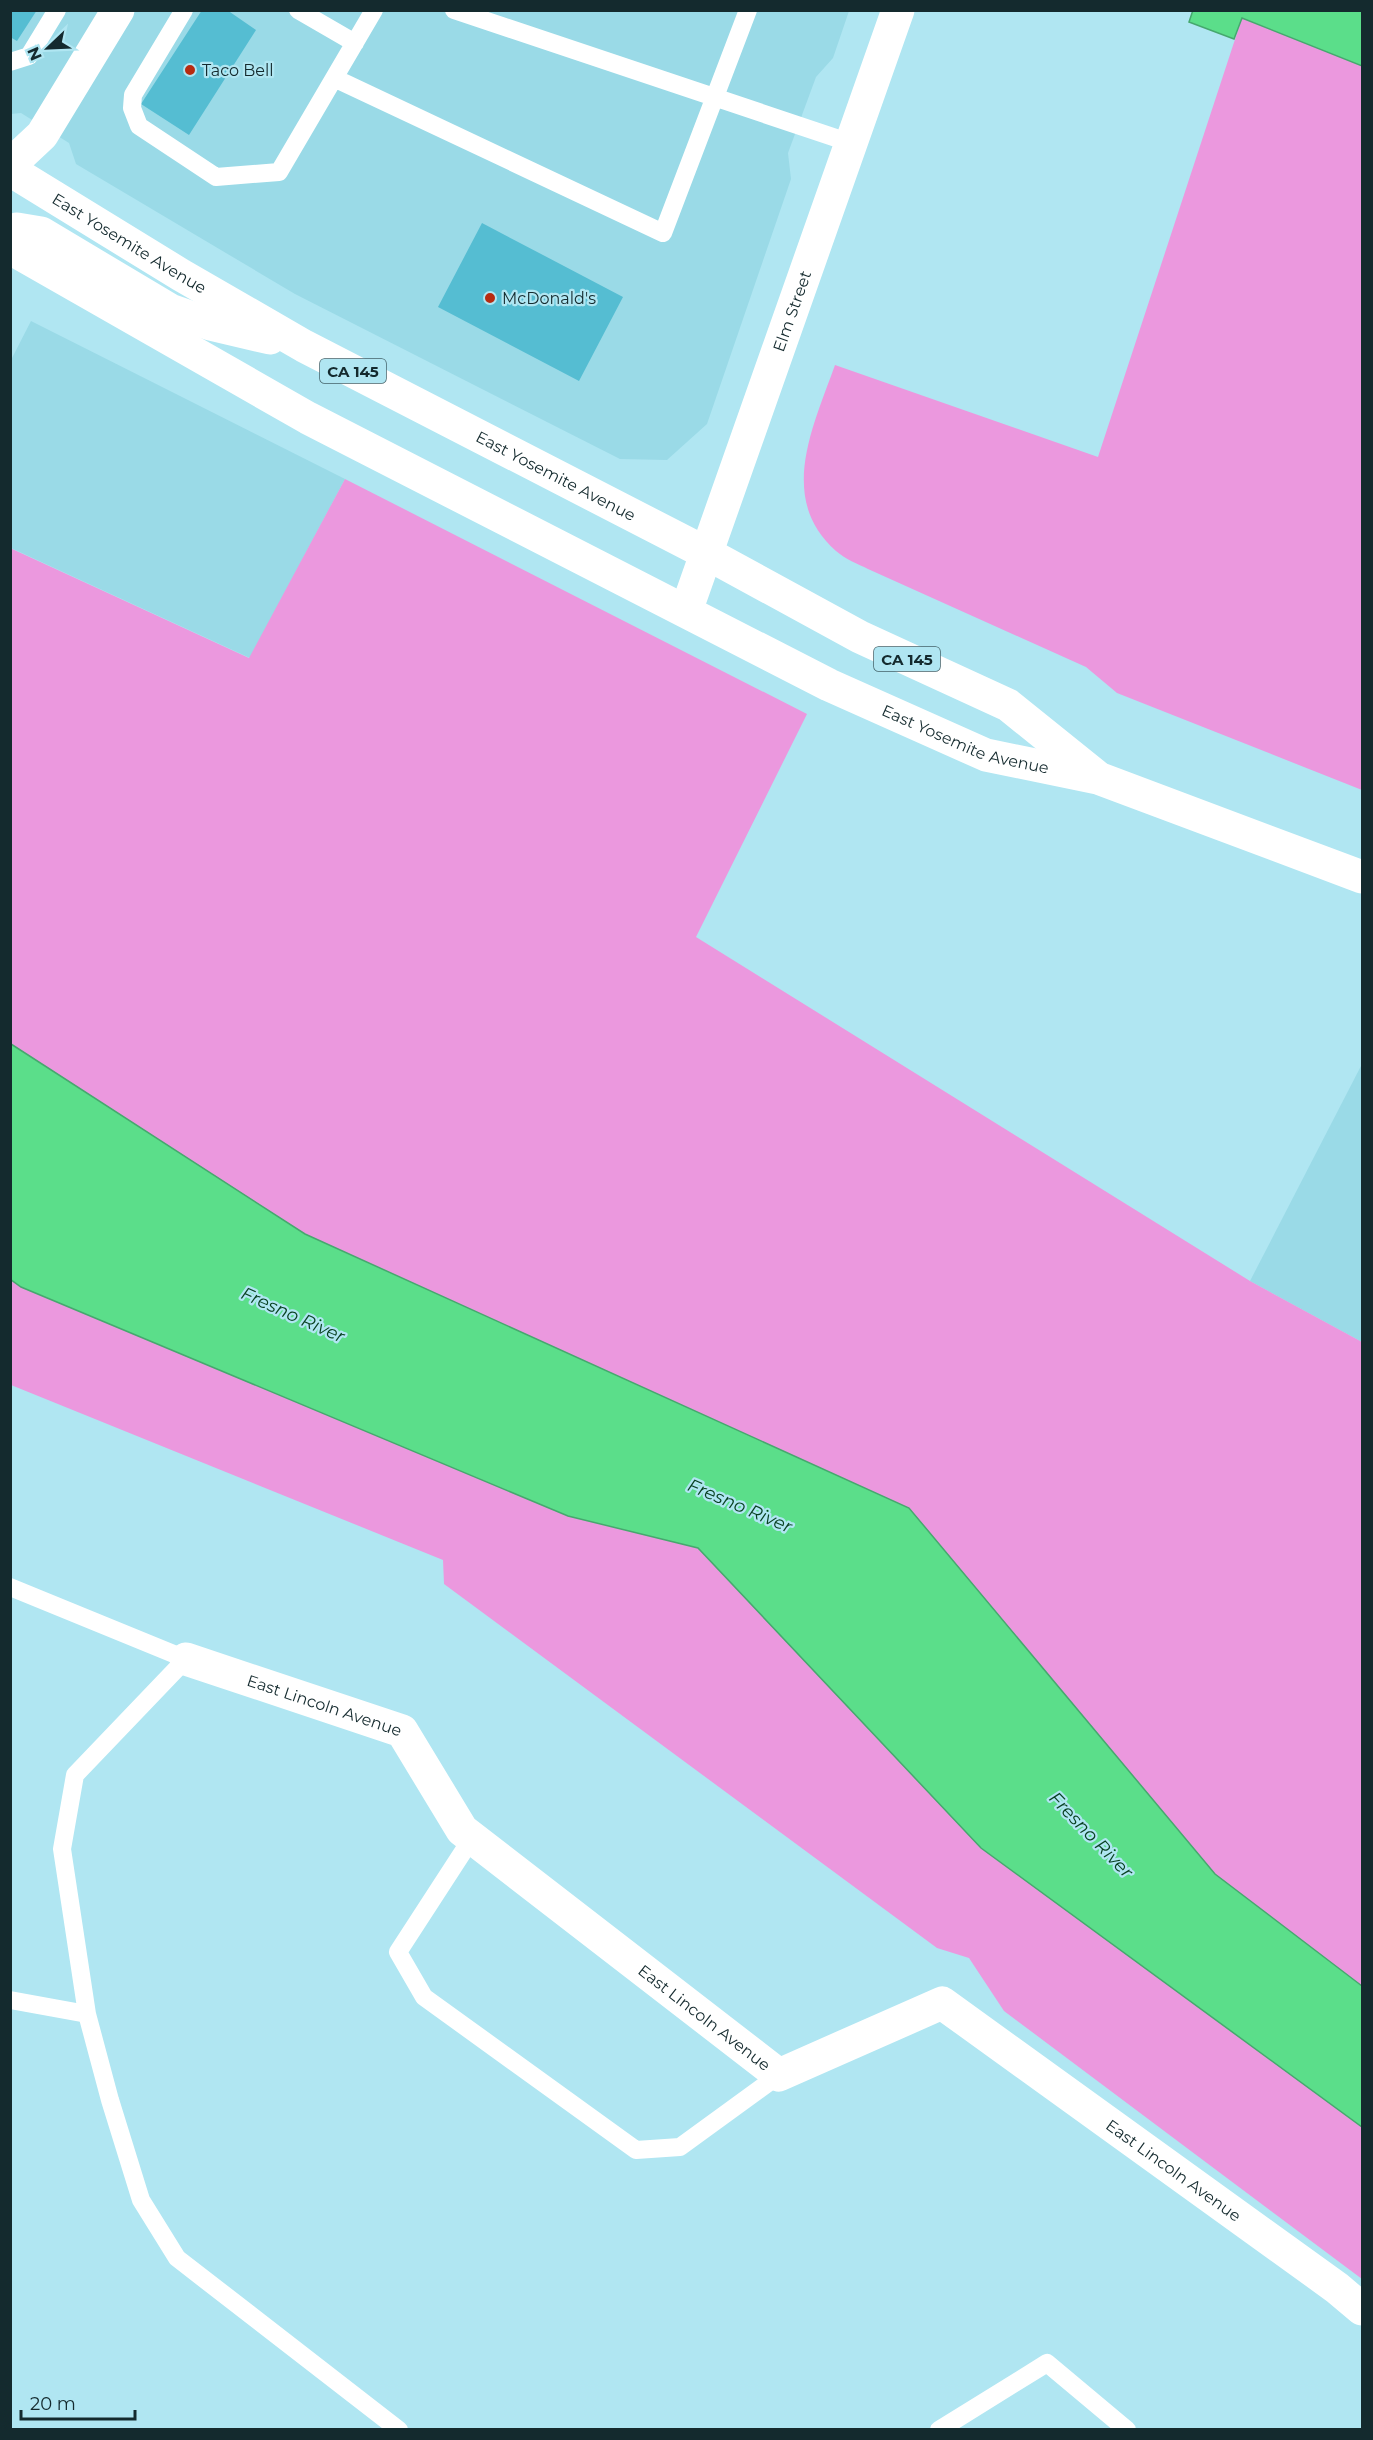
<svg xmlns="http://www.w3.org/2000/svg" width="1373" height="2440" font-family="Montserrat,sans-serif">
<rect width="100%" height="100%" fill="#b0e6f2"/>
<path fill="#9adae7" d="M11 11H849L833 58 816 77 788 153 791 179 707 424 667 460 620 459 295 294 76 164 69 143 21 113 11 114Z
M31 321 345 479 250 658 11 548V360Z
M1362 1064V1342L1250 1281Z"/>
<path fill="#eb98de" d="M1242 18 1362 66V790L1117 693 1086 667 868 569C858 564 845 559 836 551 777 499 813 427 835 365L1098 457Z
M345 479 807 714 696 937 1250 1281 1362 1342V2279L1004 2011 969 1958 937 1948 444 1584 443 1560 11 1385 10 548 249 658Z"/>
<path fill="#5bde8a" stroke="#46a86e" stroke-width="1.5" d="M1193 10 1362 11V66L1242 18 1234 39 1189 22Z
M11 1044 305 1234 909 1508 1215 1874 1362 1986V2127L981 1848 698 1548 568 1516 21 1287 10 1279Z"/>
<path fill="#55bdd2" d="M10 10H37L17 41 10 37Z
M202 10H227L256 30 189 135 141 104Z
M482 223 623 297 579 381 438 307Z"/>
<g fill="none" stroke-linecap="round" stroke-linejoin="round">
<path stroke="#fff" stroke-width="18" d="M184 10 133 95 132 108 139 126 216 177 279 172 374 10
M298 10 355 43
M454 10 851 143
M10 62 29 56 57 10
M334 78 663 233 748 10
M10 1587 186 1659 75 1775 62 1849 87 2014
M472 1838 398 1952 424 1997 636 2150 680 2147 779 2075
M10 2000 87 2014 110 2100 141 2200 177 2258 399 2430
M939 2430 1047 2363 1127 2430"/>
<g stroke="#fff" stroke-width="33">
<path d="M10 165 42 135 118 10"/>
<path id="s1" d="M686 611 898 10"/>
<path id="s2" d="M186 1659 402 1731 462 1830 779 2075 942 2003 1337 2288 1362 2309"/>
</g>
<g stroke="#fff" stroke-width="33">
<path id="s3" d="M10 170 181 275 304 346 706 553 860 637 1008 705 1095 775"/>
<path d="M10 232 17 229 41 233 170 310 210 324 270 338"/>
<path id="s4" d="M10 248 308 418 829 685 986 755 1098 778 1362 877"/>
</g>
</g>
<g fill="#b72b10" stroke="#b0e6f2" stroke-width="2">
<circle cx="190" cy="70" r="6"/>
<circle cx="490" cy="298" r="6"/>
</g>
<g text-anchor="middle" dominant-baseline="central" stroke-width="4.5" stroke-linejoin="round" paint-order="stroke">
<g fill="#b0e6f2" stroke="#436269" stroke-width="1.5">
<rect x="320" y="359" width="66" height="24" rx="4.5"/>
<rect x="874" y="647" width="66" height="24" rx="4.5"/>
</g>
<g font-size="15" font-weight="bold" fill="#142a2e">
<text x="353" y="371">CA 145</text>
<text x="907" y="659">CA 145</text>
</g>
<g font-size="16" fill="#142a2e" stroke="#b0e6f2" text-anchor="start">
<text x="202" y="70">Taco Bell</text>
<text x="502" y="298">McDonald's</text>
</g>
<g font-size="16" fill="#142a2e" stroke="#b0e6f2">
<text stroke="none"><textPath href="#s3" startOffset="140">East Yosemite Avenue</textPath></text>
<text stroke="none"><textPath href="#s1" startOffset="318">Elm Street</textPath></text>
<text stroke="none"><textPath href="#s3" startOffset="626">East Yosemite Avenue</textPath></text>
<text stroke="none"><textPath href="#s4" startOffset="1076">East Yosemite Avenue</textPath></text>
<text stroke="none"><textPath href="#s2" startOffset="146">East Lincoln Avenue</textPath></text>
<text stroke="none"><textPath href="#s2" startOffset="650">East Lincoln Avenue</textPath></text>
<text stroke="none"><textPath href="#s2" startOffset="1208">East Lincoln Avenue</textPath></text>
</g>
<g font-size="18" font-style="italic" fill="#073f1f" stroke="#b0e6f2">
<text transform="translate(293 1315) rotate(24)">Fresno River</text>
<text transform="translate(740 1506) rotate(23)">Fresno River</text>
<text transform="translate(1091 1835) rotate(46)">Fresno River</text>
</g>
</g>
<rect width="1373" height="2440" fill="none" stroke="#142a2e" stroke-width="24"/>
<g transform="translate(48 48) rotate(247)" stroke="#b0e6f2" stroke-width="4.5" paint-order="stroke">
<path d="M0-4.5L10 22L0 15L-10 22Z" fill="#142a2e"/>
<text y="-9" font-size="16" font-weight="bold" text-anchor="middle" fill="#142a2e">N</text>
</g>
<path d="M21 2410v9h114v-9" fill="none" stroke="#142a2e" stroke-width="3"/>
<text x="30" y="2410" font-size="18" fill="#142a2e" stroke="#b0e6f2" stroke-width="4.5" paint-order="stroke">20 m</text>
</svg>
